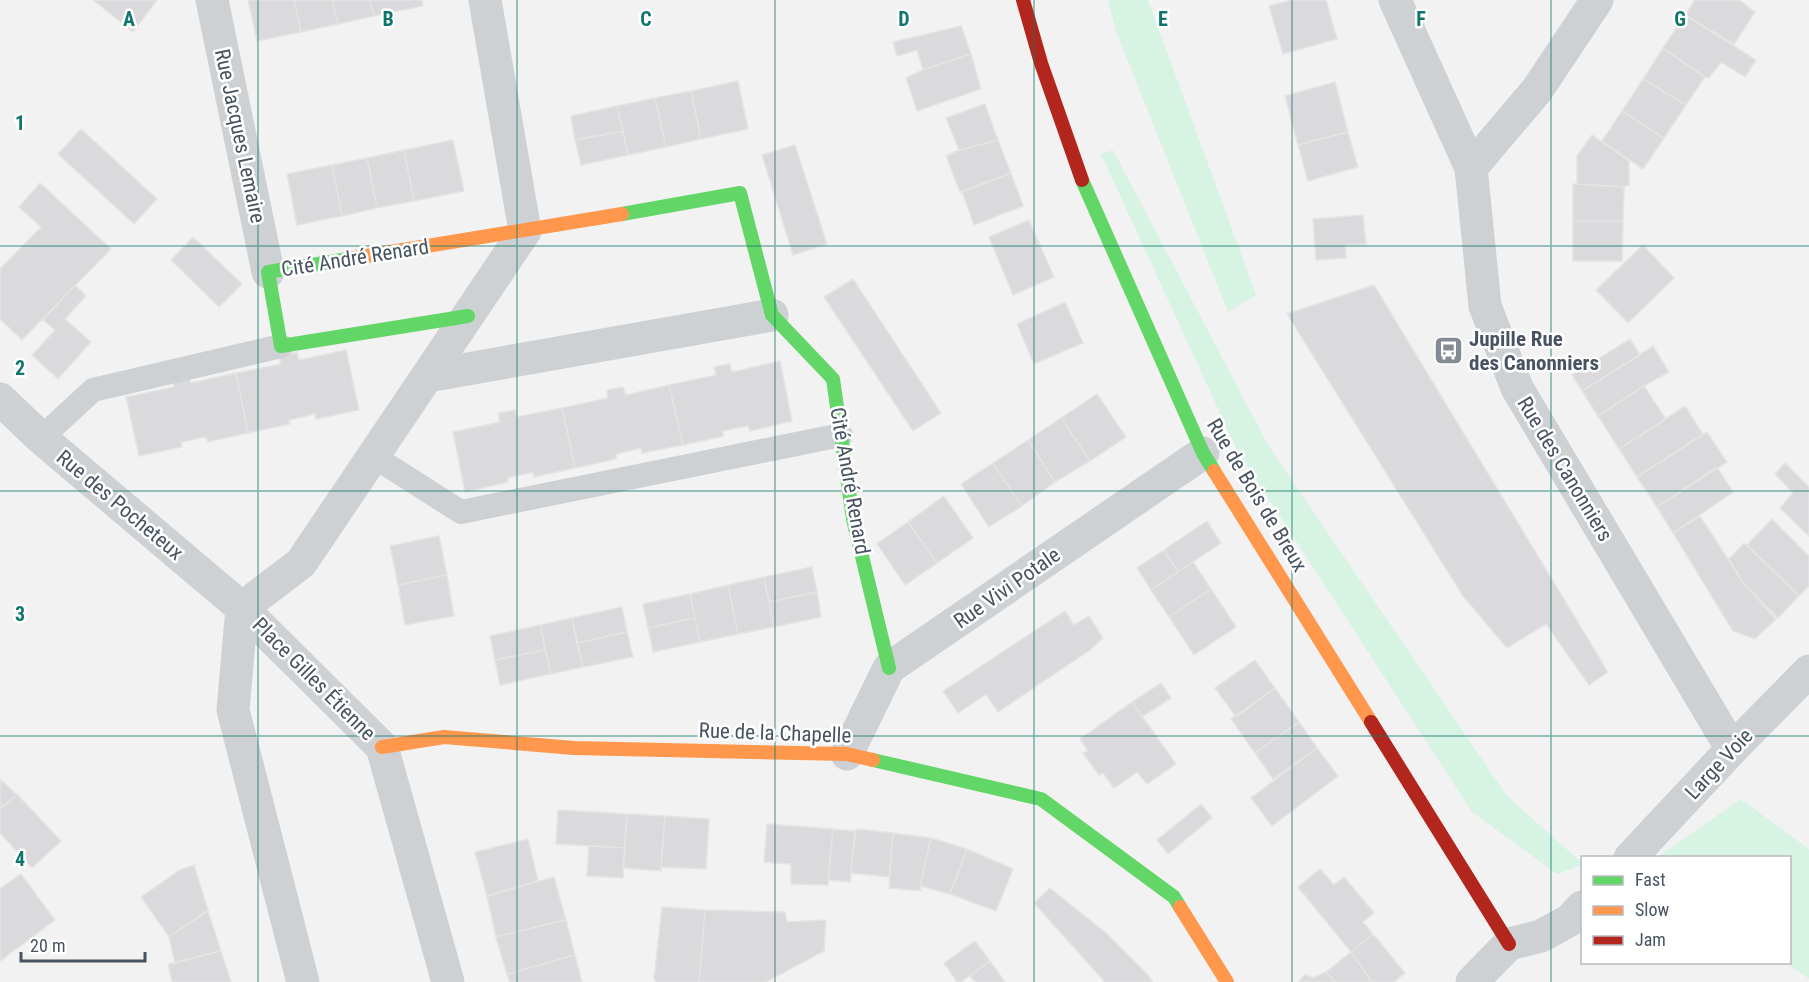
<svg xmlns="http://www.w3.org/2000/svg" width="1809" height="982" font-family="'Roboto Condensed',sans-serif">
<rect width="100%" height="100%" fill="#f3f2f2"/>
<path fill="#d6f3e3" d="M1108 0H1148L1256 295 1228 312 1116 31Z
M1113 150 1268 445 1507 796 1582 863V865L1557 874 1472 812 1237 450 1101 154Z
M1741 799 1809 849V979L1787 963 1790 962V858L1658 857Z"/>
<path fill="#dadadd" stroke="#e4e4e5" stroke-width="1.5" d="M93 0H157L133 32Z
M248 0H294L301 32 257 41Z
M294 0H332L338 24 301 32Z
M332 0H370L374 16 338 24Z
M370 0H422L423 6 374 16Z
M1291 0H1326L1337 39 1283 54 1269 6Z
M1695 0H1739L1755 12 1734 44 1685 15Z
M1685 15 1756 60 1745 77 1721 62 1709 78 1705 77 1663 48Z
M961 26 971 54 923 70 917 50 897 56 893 42Z
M1663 48 1705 77 1686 105 1643 79Z
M971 54 981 89 917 111 906 78 923 70Z
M1643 79 1686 105 1664 138 1622 111Z
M738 81 748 129 701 139 691 91Z
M1335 82 1348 132 1298 145 1285 96Z
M691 91 701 139 666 147 655 98Z
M655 98 666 147 628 155 617 106Z
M985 104 998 140 959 150 946 118Z
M617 106 623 131 575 140 571 116Z
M1622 111 1664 138 1643 169 1602 141Z
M81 129 157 199 134 224 58 154Z
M623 131 628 155 581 165 575 140Z
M1348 132 1358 167 1308 181 1298 145Z
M1592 135 1629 161V185L1624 187 1577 184V156Z
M453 140 464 191 414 201 404 150Z
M998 140 1011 173 960 192 946 156 959 150Z
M795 145 827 244 793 255 762 155Z
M404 150 414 201 377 208 367 158Z
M367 158 377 208 342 216 332 165Z
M332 165 342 216 297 225 287 174Z
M1011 173 1023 206 974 225 962 192Z
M40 183 111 249 22 340 0 319V269L41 227 19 207Z
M1573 184 1624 187 1623 221H1573Z
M1363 215 1366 244 1345 245 1346 258 1316 260 1313 219Z
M1029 220 1054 277 1013 295 989 237Z
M1573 221H1623L1622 261H1573Z
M193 237 242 284 219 307 171 260Z
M1643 245 1674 278 1628 323 1596 290Z
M853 279 941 413 913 431 824 297Z
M75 285 86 296 65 319 91 342 58 379 32 355 55 330 43 320Z
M1374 285 1608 672 1589 685 1546 624 1507 648 1463 596 1287 314Z
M1065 302 1083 343 1034 364 1017 324Z
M1630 339 1640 355 1582 391 1572 375Z
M1653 346 1669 372 1644 386 1598 416 1582 391Z
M346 350 359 410 316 419 315 414 289 420 290 424 248 433 236 373 281 364 279 356 297 352 299 360Z
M780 361 792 421 750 431 748 426 722 431 724 436 683 445 669 385 716 375 714 367 730 364 731 370 733 372Z
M236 373 248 433 208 442 206 437 181 442 182 447 139 456 126 397 174 387 173 379 189 375 191 383Z
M669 385 683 445 642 453 641 448 616 454V459L575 468 562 408 608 398 607 390 623 387 626 395Z
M1644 386 1666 419 1619 449 1598 416Z
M1097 394 1126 437 1090 461 1061 418Z
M1685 406 1703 434 1637 477 1619 449Z
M562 408 575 468 534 477 533 472 508 478V482L465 492 453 432 500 422 498 413 515 410 517 417Z
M1061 418 1090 461 1055 482 1028 440Z
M1707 432 1727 462 1657 507 1637 477Z
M1028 440 1055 482 1022 506 993 463Z
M993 463 1022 506 989 527 961 484Z
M1785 463 1809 487V536L1780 508 1793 493 1775 474Z
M1717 467 1733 492 1673 533 1657 507Z
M944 496 973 538 937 563 908 522Z
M1700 516 1744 584 1776 619 1755 639 1733 631 1673 533Z
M1772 519 1809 556V586L1799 596 1747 545Z
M1207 521 1221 543 1178 572 1164 550Z
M908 522 937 563 905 585 877 544Z
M439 536 447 575 398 585 390 546Z
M1744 543 1799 596 1778 618 1744 584 1729 559Z
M1164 550 1178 572 1151 590 1137 568Z
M1193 562 1211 589 1169 617 1151 590Z
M812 567 817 592 769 602 764 577Z
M447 575 454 616 405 625 398 585Z
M764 577 774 627 738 634 728 585Z
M728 585 738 634 700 642 690 594Z
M1211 589 1236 627 1194 655 1169 617Z
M817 592 821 617 774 627 769 602Z
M690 594 695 618 648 628 643 604Z
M622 607 627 632 577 643 572 618Z
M1065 611 1074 625 1089 616 1103 638 1090 650 998 712 986 694 958 713 943 691Z
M572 618 583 667 551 674 540 625Z
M695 618 700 642 653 652 648 628Z
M540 625 545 650 495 660 490 636Z
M627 632 633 657 583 667 577 643Z
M545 650 551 674 500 685 495 660Z
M1255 660 1275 688 1236 717 1215 688Z
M1161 683 1171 698 1142 717 1132 702Z
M1275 688 1299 722 1255 753 1231 719Z
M1132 702 1176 764 1147 784 1137 772 1114 788 1103 773 1099 775 1083 753 1088 751 1080 739Z
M1299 722 1317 748 1273 779 1255 753Z
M1317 748 1338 776 1272 826 1251 798Z
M0 779 17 795 0 808Z
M16 793 61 841 32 868 0 833V809L17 795Z
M1201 804 1212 818 1168 854 1157 840Z
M558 810 627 814 625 848 556 844Z
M627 814 665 816 661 871 623 868Z
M665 816 709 819 706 869 661 867Z
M767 824 833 829 828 885 791 884V864L764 862Z
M833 829 855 831 850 882 828 880Z
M856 829 893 833 889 877 851 873Z
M893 833 931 838 920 886 921 891 889 888Z
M931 838 967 849 950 894 920 886Z
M528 839 538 881 487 896 475 852Z
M589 846 625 848 623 878 587 876Z
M967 849 1013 869 996 911 950 894Z
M194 865 208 910 169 937 141 897 180 870Z
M1320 869 1334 885 1344 877 1374 913 1363 922 1373 934 1351 952 1298 887Z
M21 874 55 920 0 961V889Z
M554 877 566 920 496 937 487 896Z
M1050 888 1106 933 1148 975 1153 982H1105L1034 903Z
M662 907 705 910 699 982H657L654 979Z
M705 910 785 912 787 922 826 920 824 951 766 982H699Z
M208 911 221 951 175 963 169 937Z
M566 920 575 955 507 974 496 937Z
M1373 934 1405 973 1394 982H1372L1351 952Z
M975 941 990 961 961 982H957L944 963Z
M221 951 231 982H172L168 964Z
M1351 952 1372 982H1335L1326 972Z
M575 955 582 982H510L507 974Z
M990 961 1005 982H975L970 976Z
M1326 972 1335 982H1299L1305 974 1313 978Z"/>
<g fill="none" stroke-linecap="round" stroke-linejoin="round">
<path stroke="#ced1d3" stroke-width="24" d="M41 438 93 390 281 346
M373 456 461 512 841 435"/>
<path stroke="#ced1d3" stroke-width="33" d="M212 0 268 272
M1395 0 1471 168 1485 306 1517 388 1732 749
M1471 168 1537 90 1597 0
M428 376 772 315
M0 399 41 438 242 608 382 747 448 982
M242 608 301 563 525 231 485 0
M242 608 233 710 303 982
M847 754 889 668 1203 453
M1630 858 1732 749 1809 671
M1472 982 1509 944 1541 936 1570 920 1582 907"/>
<path stroke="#63d668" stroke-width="14" d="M1082 180 1203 453 1214 471
M622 214 740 193 772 315 833 379 853 519 889 668
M348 259 268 272 281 346 468 316
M873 760 1041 799 1174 897 1180 907"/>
<path stroke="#ff974d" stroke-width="14" d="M348 259 622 214
M1214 471 1371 722
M382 747 444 737 574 748 847 754 873 760
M1180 907 1227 982"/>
<path stroke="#b3261e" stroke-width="14" d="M1023 0 1041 63 1082 180
M1371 722 1509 944"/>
</g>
<path fill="none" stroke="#0f766e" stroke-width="1.5" stroke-opacity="0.55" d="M258 0V982M517 0V982M775 0V982M1034 0V982M1292 0V982M1551 0V982M0 246H1809M0 491H1809M0 736H1809"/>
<defs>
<symbol id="bus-square" viewBox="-11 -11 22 22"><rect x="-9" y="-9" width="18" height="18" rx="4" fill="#848b94" stroke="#fff"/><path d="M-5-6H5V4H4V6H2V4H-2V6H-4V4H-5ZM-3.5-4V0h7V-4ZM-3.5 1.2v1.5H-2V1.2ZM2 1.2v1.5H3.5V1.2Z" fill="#fff"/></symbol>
</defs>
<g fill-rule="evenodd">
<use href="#bus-square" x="1432" y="334" width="33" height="33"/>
</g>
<g text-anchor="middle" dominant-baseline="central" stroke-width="5" stroke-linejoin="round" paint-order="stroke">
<g font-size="21" fill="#485361" stroke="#fff">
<text transform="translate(240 136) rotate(78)">Rue Jacques Lemaire</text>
<text transform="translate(355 258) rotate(-9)">Cité André Renard</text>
<text transform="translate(1565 469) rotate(59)">Rue des Canonniers</text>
<text transform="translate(850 481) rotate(80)">Cité André Renard</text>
<text transform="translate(1257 495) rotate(59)">Rue de Bois de Breux</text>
<text transform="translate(120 505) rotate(40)">Rue des Pocheteux</text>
<text transform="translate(1007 588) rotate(-35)">Rue Vivi Potale</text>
<text transform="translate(314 679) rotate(45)">Place Gilles Étienne</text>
<text transform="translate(775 733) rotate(2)">Rue de la Chapelle</text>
<text transform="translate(1719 764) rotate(-47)">Large Voie</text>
</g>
<g font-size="21" font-weight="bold" fill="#485361" stroke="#fff" text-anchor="start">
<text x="1469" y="339">Jupille Rue<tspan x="1469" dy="24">des Canonniers</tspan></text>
</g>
</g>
<g font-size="20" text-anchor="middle" font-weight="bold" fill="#0f766e" stroke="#fff" stroke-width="5" stroke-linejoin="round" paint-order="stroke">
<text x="129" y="26">A</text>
<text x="388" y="26">B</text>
<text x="646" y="26">C</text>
<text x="904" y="26">D</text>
<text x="1163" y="26">E</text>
<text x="1421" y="26">F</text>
<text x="1680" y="26">G</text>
<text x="20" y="130">1</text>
<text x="20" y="375">2</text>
<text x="20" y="621">3</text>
<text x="20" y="866">4</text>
</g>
<rect x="1581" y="856" width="210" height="108" fill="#ffffff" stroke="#b6bac0" stroke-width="1.5"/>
<rect x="1593" y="876" width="30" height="9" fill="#63d668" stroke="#b6bac0" stroke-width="1.5"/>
<text x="1635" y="886" font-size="18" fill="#485361">Fast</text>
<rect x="1593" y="906" width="30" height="9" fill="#ff974d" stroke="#b6bac0" stroke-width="1.5"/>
<text x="1635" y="916" font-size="18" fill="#485361">Slow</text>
<rect x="1593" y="936" width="30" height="9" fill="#b3261e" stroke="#b6bac0" stroke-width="1.5"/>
<text x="1635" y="946" font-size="18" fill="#485361">Jam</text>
<path d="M21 952v9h124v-9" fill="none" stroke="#485361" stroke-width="3"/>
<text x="30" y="952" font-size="18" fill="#485361" stroke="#ffffff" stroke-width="4.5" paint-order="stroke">20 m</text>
</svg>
